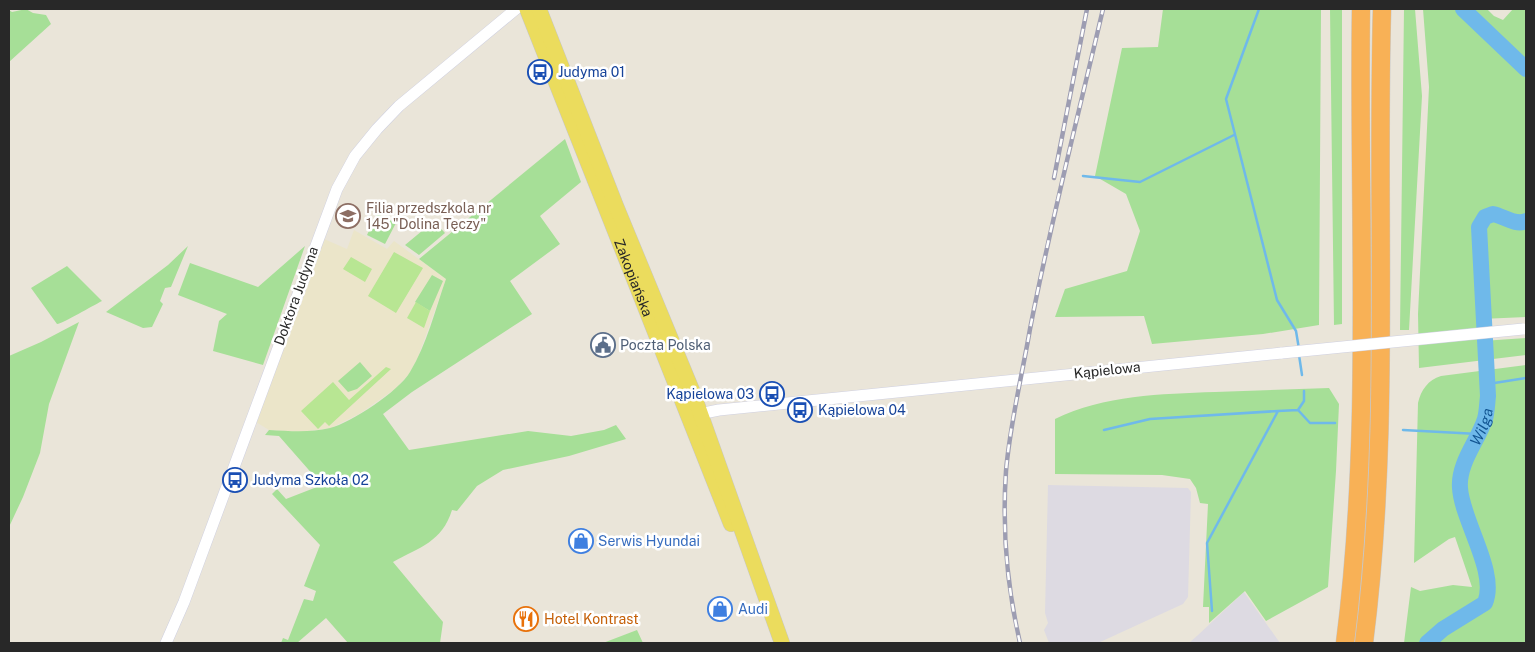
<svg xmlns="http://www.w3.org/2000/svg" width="1535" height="652" font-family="'Public Sans',sans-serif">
<rect width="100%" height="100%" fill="#eae5d9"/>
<path fill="#dddae2" d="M1048 485 1188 488 1191 492 1188 597 1183 604 1098 643H1049L1044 630 1048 623 1045 613Z
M1244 592 1280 643H1189L1198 635Z"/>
<path fill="#ebe5c9" d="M354 230 387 249 394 241 446 279 418 357 409 374 395 389 359 414 331 428 301 432 269 430 256 422 324 239 347 249Z"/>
<path fill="#a6df97" d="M26 9 33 13 46 15 51 24 9 62V10L12 12Z
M1163 9H1321L1319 325 1263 334 1152 344 1144 316 1055 317 1065 289 1127 271 1140 231 1126 194 1095 176 1122 48 1158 47Z
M1330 9H1342V324L1334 325Z
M1404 9H1415L1422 96 1409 330H1400Z
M1423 9H1487L1494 16 1503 20 1513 9H1526V317L1481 319 1482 341 1526 338V355L1419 368 1418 314 1429 87Z
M565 139 581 182 540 216 560 244 510 281 532 314 412 392 383 414 409 450 528 431 571 436 604 430 616 425 626 439 569 456 503 470 477 486 457 511 452 510C442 542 420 547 393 562L443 622 440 643H348L326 618 297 643H281L283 638 288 640 304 599 313 601 316 591 304 586 320 545 272 494 277 489 286 499 322 485 279 436 265 435 269 430C289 431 310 433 330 428 351 423 399 391 410 372 427 344 435 310 446 279L419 259Z
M377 214 396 223 385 244 367 235Z
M434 221 445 233 419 255 405 245Z
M188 246 171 287 165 288 160 301 163 304 152 327 143 328 106 312 168 265Z
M305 246 263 365 213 351 219 321 227 314 178 295 190 263 258 287Z
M67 266 102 301C92 306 64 323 57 324L31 288Z
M432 275 443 281 430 311 415 302Z
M79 322 49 404 40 453 23 497 9 527V356L41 342Z
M360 362 372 376 357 389 348 392 338 381Z
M1526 365V643H1404L1411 587 1420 591 1453 585 1472 587 1455 537 1449 539 1414 563 1418 403C1421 390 1428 380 1441 376Z
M1329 388 1339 404 1336 471 1328 587 1266 621 1245 591 1209 623V607H1203L1208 504 1200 503 1196 488 1190 479 1162 475 1055 474V419C1104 395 1161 394 1215 392 1253 391 1291 389 1329 388Z
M637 630 643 643H603Z"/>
<path fill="#b8e693" d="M394 252 423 268 396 313 368 296Z
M351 257 372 269 365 282 343 269Z
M416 302 430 311 424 328 407 318Z
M386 367 391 369 329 426 325 422 318 429 301 411 333 382 349 400Z"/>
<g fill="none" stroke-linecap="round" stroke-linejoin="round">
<path stroke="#6fb9ea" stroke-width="2.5" d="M1259 9 1226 99 1277 300 1296 331 1299 349
M1083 176 1140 182 1234 135
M1299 355 1302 375
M1488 384 1526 378
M1298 410 1310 423H1335
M1104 430 1150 419 1278 411
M1403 430 1478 434
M1212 611 1207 543 1278 411 1298 410 1304 401V391"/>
<g stroke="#6fb9ea" stroke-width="16">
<path d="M1463 9 1526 69"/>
<path id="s1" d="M1427 643 1443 629 1485 603C1498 572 1462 521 1460 488 1458 463 1478 441 1485 419 1487 412 1487 404 1488 396L1479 227 1485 217 1493 214C1504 216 1515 226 1526 221"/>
</g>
<defs>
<path id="minor" d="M694 415 719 410 1282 353
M166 643 184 602 337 189 355 156 377 129 399 106 516 9"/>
<g id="major">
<path id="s2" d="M527 9 731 524"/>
<path d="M539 9 616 206 692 390 782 643"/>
</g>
<path id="highway" d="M1345 643C1372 432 1358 221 1361 9
M1364 643C1391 433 1376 220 1382 9"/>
</defs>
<use href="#minor" stroke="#cfd0e0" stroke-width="12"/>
<use href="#major" stroke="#c7c7c7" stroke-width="16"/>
<use href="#highway" stroke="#c7c7c7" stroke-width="19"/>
<use href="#minor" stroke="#fff" stroke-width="11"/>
<use href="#major" stroke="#ebdc5d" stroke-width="15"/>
<use href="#highway" stroke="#f8b156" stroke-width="18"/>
<defs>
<path id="rail" d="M1054 178 1087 9
M1020 643C1007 587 1002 529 1006 471 1010 423 1022 376 1030 329 1051 221 1078 116 1103 9"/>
</defs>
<use href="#rail" stroke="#9d9db2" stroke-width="4.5"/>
<use href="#rail" stroke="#fff" stroke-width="2.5" stroke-dasharray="8" stroke-linecap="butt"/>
<defs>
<path id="minor-bridge" d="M1282 353 1523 329"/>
</defs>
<use href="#minor-bridge" stroke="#cfd0e0" stroke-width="12" stroke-linecap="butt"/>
<use href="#minor-bridge" stroke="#fff" stroke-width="11"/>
</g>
<defs>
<symbol id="bus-ring" viewBox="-11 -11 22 22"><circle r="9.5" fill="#fff" stroke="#1a4fb4" stroke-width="1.5"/><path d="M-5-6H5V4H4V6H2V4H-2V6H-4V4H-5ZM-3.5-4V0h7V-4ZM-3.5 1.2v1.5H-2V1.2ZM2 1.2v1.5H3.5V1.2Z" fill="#1a4fb4"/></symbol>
<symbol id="school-ring" viewBox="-11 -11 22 22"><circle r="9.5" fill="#fff" stroke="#8d6e63" stroke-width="1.5"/><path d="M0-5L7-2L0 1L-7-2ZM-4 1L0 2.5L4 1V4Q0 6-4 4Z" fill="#8d6e63"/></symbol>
<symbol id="civic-ring" viewBox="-11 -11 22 22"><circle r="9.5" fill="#fff" stroke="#5c6f8a" stroke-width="1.5"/><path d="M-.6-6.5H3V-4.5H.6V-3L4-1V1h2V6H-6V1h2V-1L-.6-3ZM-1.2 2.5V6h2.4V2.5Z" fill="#5c6f8a"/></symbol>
<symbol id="shop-ring" viewBox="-11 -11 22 22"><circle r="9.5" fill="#fff" stroke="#3f7fe0" stroke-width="1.5"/><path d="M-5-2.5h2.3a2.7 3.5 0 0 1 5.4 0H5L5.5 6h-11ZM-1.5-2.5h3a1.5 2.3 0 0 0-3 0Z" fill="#3f7fe0"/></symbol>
<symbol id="restaurant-ring" viewBox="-11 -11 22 22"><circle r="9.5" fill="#fff" stroke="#e8710a" stroke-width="1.5"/><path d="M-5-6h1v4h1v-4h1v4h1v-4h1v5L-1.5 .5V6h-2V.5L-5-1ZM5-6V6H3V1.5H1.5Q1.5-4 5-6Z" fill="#e8710a"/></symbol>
</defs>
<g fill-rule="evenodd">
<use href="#bus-ring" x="526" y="58" width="28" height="28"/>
<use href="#school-ring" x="334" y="202" width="28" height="28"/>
<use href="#civic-ring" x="589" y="331" width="28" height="28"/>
<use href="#bus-ring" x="758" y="380" width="28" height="28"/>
<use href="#bus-ring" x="786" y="396" width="28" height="28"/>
<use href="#bus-ring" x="221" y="466" width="28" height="28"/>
<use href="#shop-ring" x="567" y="527" width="28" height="28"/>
<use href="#shop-ring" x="706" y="595" width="28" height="28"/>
<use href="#restaurant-ring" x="512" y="605" width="28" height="28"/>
</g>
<g text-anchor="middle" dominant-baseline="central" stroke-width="5" stroke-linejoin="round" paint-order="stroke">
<g font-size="14" fill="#164399" stroke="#fff" text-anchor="start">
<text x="558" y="72">Judyma 01</text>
<text x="754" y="394" text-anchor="end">Kąpielowa 03</text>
<text x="818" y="410">Kąpielowa 04</text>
<text x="252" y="480">Judyma Szkoła 02</text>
</g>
<g font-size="14" fill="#785e54" stroke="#fff" text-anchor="start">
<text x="366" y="208">Filia przedszkola nr<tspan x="366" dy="16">145 "Dolina Tęczy"</tspan></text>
</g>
<g font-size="14" fill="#282828" stroke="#fff">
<text stroke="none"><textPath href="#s2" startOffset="289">Zakopiańska</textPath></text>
<text transform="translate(296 296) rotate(-70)">Doktora Judyma</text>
<text transform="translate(1107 370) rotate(-6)">Kąpielowa</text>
</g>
<g font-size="14" fill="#4e5e75" stroke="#fff" text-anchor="start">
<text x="620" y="345">Poczta Polska</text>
</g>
<g font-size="14" fill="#366cbe" stroke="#fff" text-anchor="start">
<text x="598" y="541">Serwis Hyundai</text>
<text x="738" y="609">Audi</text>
</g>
<g font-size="14" fill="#c56008" stroke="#fff" text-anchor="start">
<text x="544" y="619">Hotel Kontrast</text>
</g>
<g font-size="15" font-style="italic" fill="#125592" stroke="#fff">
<text stroke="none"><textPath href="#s1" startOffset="256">Wilga</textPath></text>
</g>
</g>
<rect width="1535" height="652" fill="none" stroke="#282828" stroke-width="20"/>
</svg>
